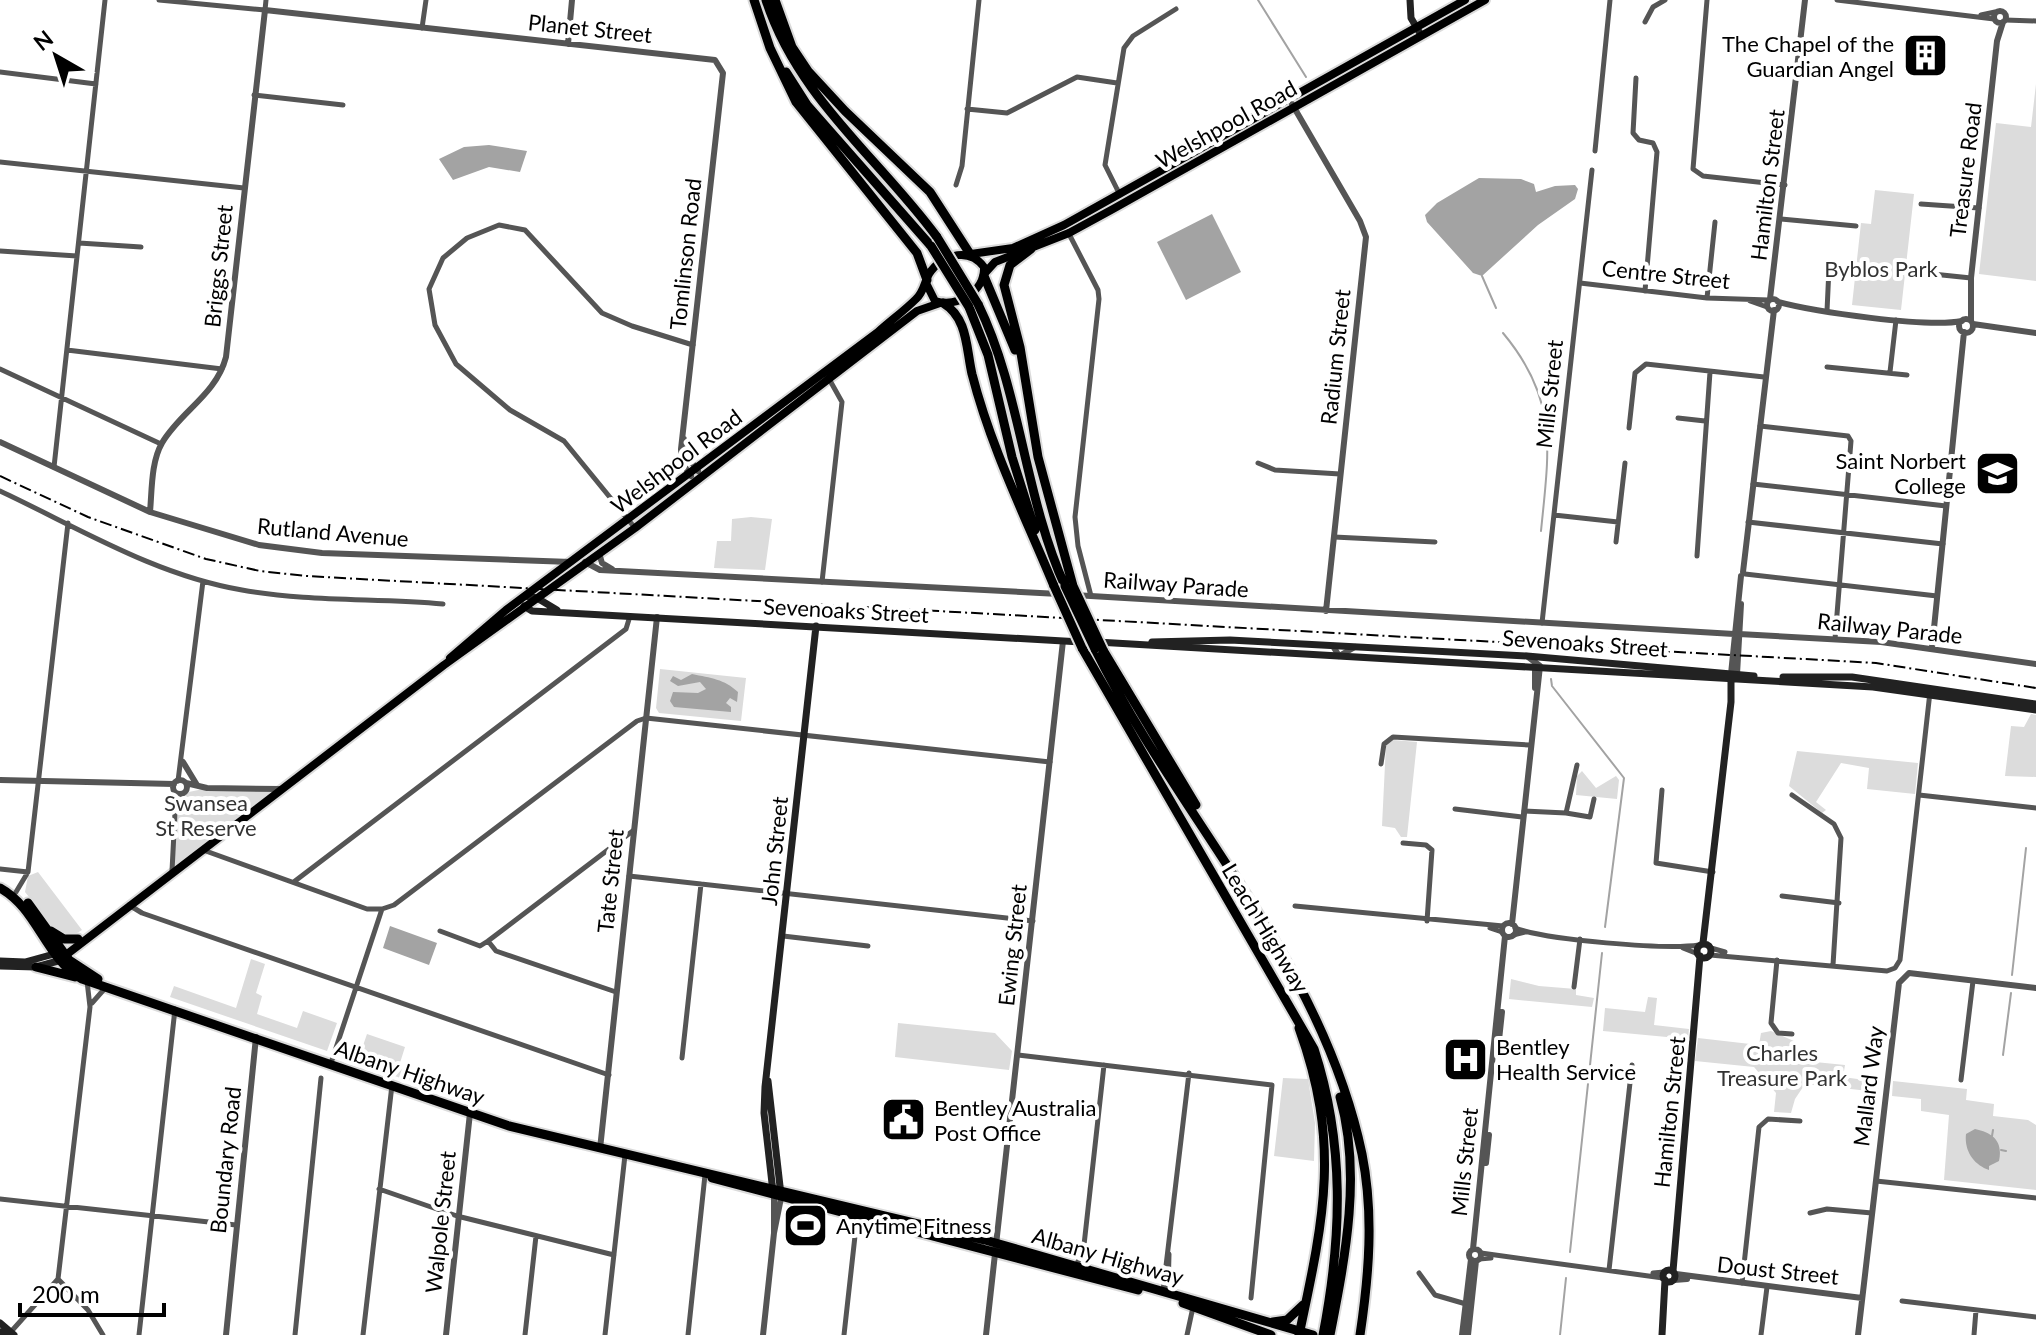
<svg xmlns="http://www.w3.org/2000/svg" width="2036" height="1335" font-family="Lato,sans-serif">
<rect width="100%" height="100%" fill="#fff"/>
<path fill="#dcdcdc" d="M2036 84V281L1979 274 1996 123 2031 127Z
M1875 190 1914 194 1901 310 1852 305 1861 223 1871 224Z
M751 517 772 519 765 570 714 568 717 541H731L732 519Z
M660 669 746 678 741 721 659 713 656 708Z
M2031 714 2036 715V777L2005 776 2011 726 2024 727Z
M1393 740 1417 742 1407 837H1401L1395 828 1382 826 1386 744Z
M1797 751 1918 763 1915 794 1867 789 1869 768 1841 763 1816 802 1826 810 1822 813 1789 786Z
M1582 771 1596 788 1616 776 1619 780 1617 799 1576 795 1577 776Z
M208 788 280 789 173 870 178 809 184 793Z
M38 872 82 930C57 948 39 908 25 892L28 876Z
M251 959 265 964 256 993 262 996 257 1014 297 1028 303 1011 337 1023 327 1051 170 997 174 986 236 1008Z
M1511 979 1539 986 1576 989V995L1594 998 1592 1007 1509 999Z
M1648 997 1657 998 1654 1025 1689 1029 1688 1039 1603 1031 1605 1008 1645 1012Z
M898 1023 995 1033 1012 1051 1009 1070 895 1057Z
M1771 1031 1796 1042 1805 1061 1845 1065 1843 1077 1879 1082 1878 1092 1805 1084 1795 1099 1791 1113 1774 1112 1776 1093 1754 1067 1695 1061 1698 1038 1759 1045 1761 1033Z
M367 1034 405 1047 399 1066 419 1073 415 1083 357 1063Z
M1283 1078 1308 1079 1315 1123 1314 1161 1274 1156Z
M1893 1081 1967 1089 1966 1100 1994 1104 1993 1116 2028 1120 2036 1125V1190L1944 1180 1949 1115 1921 1111V1099L1892 1096Z"/>
<path fill="#a3a3a3" d="M489 145 527 151 520 172 489 167 453 180 439 159 464 147Z
M1479 178 1521 179 1534 184 1536 192 1555 186 1575 185 1578 189 1575 199 1538 225 1482 276 1473 273 1427 222 1425 215 1437 203Z
M1212 214 1241 272 1186 300 1157 242Z
M692 674C711 678 724 679 738 692L737 702 730 698 726 703 731 707V712L674 707 670 701 673 692 698 693 706 689 700 682 678 686 670 681 673 676 681 680Z
M390 926 437 943 429 965 383 948Z
M1975 1129C1994 1133 2003 1142 1999 1161L1989 1166V1170C1974 1165 1964 1151 1966 1134Z"/>
<g fill="none" stroke-linecap="round" stroke-linejoin="round">
<path stroke="#a3a3a3" stroke-width="2" d="M1258 0 1306 77
M1482 276 1496 308
M1503 333C1559 400 1549 450 1541 531
M1551 679 1552 686 1624 778 1605 927
M2012 975 2026 848
M2003 1055 2011 993
M1992 1136 1993 1130
M2001 1150 2006 1151
M1570 1252 1602 953
M1560 1335 1566 1278"/>
<defs>
<path id="primary" d="M971 254 1013 248 1064 225 1465 0
M985 273 995 262 1069 233 1113 209 1485 0
M450 658 506 610 878 332C890 321 904 311 916 299 925 291 924 280 931 271 945 253 970 248 984 267 985 291 958 308 935 301L926 283
M62 958 444 665 635 528 917 311 940 303"/>
<path id="trunk" d="M0 888C38 909 44 957 82 979L509 1126 985 1240 1313 1335
M28 903 69 960 98 979
M51 931 64 939H78
M36 967 75 977
M712 1178 1138 1290
M1183 1303 1271 1335"/>
<path id="motorway" d="M754 0 770 48 796 102 917 253 927 280
M766 0C798 98 878 157 937 237
M775 0 792 47 808 71 845 111 930 192 970 254
M786 72 807 105 931 246
M1031 249 1010 265 1004 285 1020 347 1038 457 1073 586
M984 276 1015 350
M943 303C968 318 966 348 972 374 991 448 1025 516 1054 586
M978 304C1021 392 1024 496 1065 586
M969 307 988 355 1012 457 1035 530
M1082 648 1314 1049C1345 1144 1342 1237 1323 1335
M1095 649C1180 820 1322 962 1362 1154 1374 1214 1369 1275 1360 1335
M1103 650 1196 805
M1299 1028C1341 1144 1324 1218 1299 1335
M1273 1322 1287 1320 1303 1305
M1330 1335C1345 1258 1362 1174 1340 1097"/>
</defs>
<use href="#primary" stroke="#dbdbdb" stroke-width="12"/>
<use href="#trunk" stroke="#dbdbdb" stroke-width="13"/>
<use href="#motorway" stroke="#dbdbdb" stroke-width="13"/>
<path stroke="#555" stroke-width="5" d="M159 0 265 10 266 0
M1707 0 1693 169 1703 176 1785 185
M1837 0 1994 19
M1981 15 1995 12
M2005 20 2036 21
M1645 22 1653 7 1665 0
M422 28 426 0
M0 72 96 84
M1636 78 1633 133 1639 140 1653 143 1657 152 1645 291
M254 95 343 105
M967 109 1007 113 1077 77 1117 83
M1595 151 1610 0
M0 162 244 188
M956 185 962 166 979 0
M1120 195 1105 165 1124 48 1133 36 1176 9
M1921 204 1979 208
M1781 219 1856 226
M1068 232 1098 290 1099 299 1075 517 1078 546 1091 596
M79 243 141 247
M0 251 77 256
M1923 273 1971 278
M1580 283 1707 298 1769 300
M1707 298 1715 222
M1750 301 1767 307
M1827 311 1829 268
M67 350 222 369
M1827 367 1907 375
M0 369 161 444
M1890 372 1896 320
M1678 418 1705 421
M1760 426 1848 436 1851 441 1835 639
M1629 428 1635 373 1646 364 1764 377
M1258 463 1275 470 1340 474
M54 467 105 0
M1753 484 1946 506
M0 491C79 528 155 575 242 590 307 602 377 598 443 604
M1554 515 1618 522
M1748 522 1943 544
M635 528 564 441 510 410 456 364 435 325 429 289 443 258 467 238 499 225 525 230 602 313 632 326 693 345
M1334 537 1435 542
M1616 542 1625 463
M1697 556 1710 372
M1745 574 1937 596
M822 582 842 402 828 377
M1542 623 1592 170
M1381 764 1384 744 1393 737 1529 745
M178 781 203 581
M1662 790 1656 863 1713 872
M1792 795 1834 824 1841 838 1833 965
M1919 795 2036 808
M178 808 182 794
M1455 809 1522 817
M1524 811 1566 813 1577 765
M1566 813 1590 817 1594 799
M1403 843 1426 845 1432 850 1427 921
M203 850 367 909H382
M0 869 28 872
M172 871 176 793
M629 876 1033 921
M295 881 626 629 630 616
M16 892 28 872 68 523
M1782 896 1839 903
M129 905 142 913 609 1075
M1295 906 1503 926
M1490 928 1502 932
M1515 928C1546 940 1666 950 1699 945
M440 931 480 946 488 941 496 951 616 992
M1513 935 1525 932
M783 936 868 946
M488 941 634 830
M1683 948 1698 954
M1711 948 1725 952
M1710 955 1887 971 1895 968 1900 960 1930 692
M1777 960 1771 1023 1778 1033 1792 1034
M1574 987 1580 939
M92 1003 107 986
M1018 1055 1272 1085 1251 1298
M682 1058 701 884
M331 1063 382 909 394 905 637 721 646 718 1050 762
M1961 1080 1973 981
M1876 1181 2036 1198
M379 1189 457 1216 614 1255
M0 1199 236 1225
M1810 1213 1827 1209 1872 1213
M1481 1253 1663 1278
M1479 1259 1491 1258
M1077 1264 1084 1247
M1088 1267 1084 1245 1104 1065
M1609 1270 1632 1065
M1419 1273 1435 1295 1466 1304
M1653 1273 1664 1272
M58 1279 88 1310 103 1335
M1742 1283 1759 1127 1768 1119 1800 1121
M1163 1291 1189 1073
M1168 1293 1169 1254
M1902 1301 2036 1317
M9 1334 58 1279 90 1007 87 981
M139 1335 175 1009
M295 1335 321 1078
M363 1335 392 1085
M525 1335 536 1236
M605 1335 625 1155
M688 1335 705 1175
M844 1335 857 1218
M1187 1335 1193 1307
M1761 1335 1767 1287
M1974 1335 1976 1310"/>
<path stroke="#555" stroke-width="6" d="M1994 17a6 6 0 1 1 12 0a6 6 0 1 1-12 0Z
M568 44 572 0
M1292 104 1360 221 1366 237 1326 611
M1767 305a6 6 0 1 1 12 0a6 6 0 1 1-12 0Z
M1770 299 1805 0
M1778 302C1815 312 1927 328 1962 321
M1959 326a7 7 0 1 1 14 0a7 7 0 1 1-14 0Z
M1971 320V278L1997 41 2003 22
M1973 324 2036 333
M684 439 688 457 698 471
M0 442 150 512 259 545 322 553 571 562
M150 512C152 490 151 462 162 443 181 411 216 395 226 357L265 10 715 60 723 73 681 449 682 463 691 476
M599 553 602 563 612 569
M585 562 600 570 1059 594
M1743 572 1774 310
M1074 595 1734 634
M1739 634 1881 642 2036 664
M1333 646 1339 656 1355 647
M1932 648 1964 332
M1535 665V688
M1731 674 1741 576
M1737 674 1741 604
M183 762 197 785
M0 780 174 784
M173 787a7 7 0 1 1 14 0a7 7 0 1 1-14 0Z
M186 783 207 788 280 789
M1502 930a7 7 0 1 1 14 0a7 7 0 1 1-14 0Z
M1512 924 1540 666 1527 656
M1499 1040 1502 1012
M600 1149 657 617
M1486 1163 1489 1135
M774 1233 781 1198
M1473 1249 1505 936
M1469 1255a6 6 0 1 1 12 0a6 6 0 1 1-12 0Z
M1676 1274 1862 1298
M1674 1280 1687 1279
M226 1335 256 1037
M446 1335 470 1113
M763 1335 774 1233V1196
M986 1335 1063 641
M1462 1335 1471 1259
M1468 1335 1476 1261
M1858 1335 1899 983 1909 973 2036 988"/>
<path stroke="#222" stroke-width="7" d="M1410 0 1411 18 1421 35
M525 596 537 598 557 610
M524 606 532 611 1081 642
M1097 642 1873 687 2036 710
M1152 642 1230 640 1527 656 1754 676
M1783 677H1852L2036 704
M1703 943 1731 702V676
M1697 951a7 7 0 1 1 14 0a7 7 0 1 1-14 0Z
M0 961 25 962 54 954
M0 966 36 967 58 961
M768 1081 781 1195
M773 1192 764 1113 765 1087 816 626
M1663 1276a6 6 0 1 1 12 0a6 6 0 1 1-12 0Z
M1673 1271 1700 956
M0 1323 14 1335
M0 1332 5 1335
M1662 1335 1665 1280"/>
<use href="#primary" stroke="#000" stroke-width="8"/>
<use href="#trunk" stroke="#000" stroke-width="9"/>
<use href="#motorway" stroke="#000" stroke-width="9"/>
<path stroke="#000" stroke-width="2" stroke-dasharray="12 4 2 4" stroke-linecap="butt" d="M0 476 88 517 206 559 260 571 306 576 1876 663 2036 688"/>
<defs>
<path id="motorway-bridge" d="M937 237 978 304
M931 246 969 307
M1054 586 1082 648
M1065 586 1095 649
M1073 586 1103 650"/>
</defs>
<use href="#motorway-bridge" stroke="#dbdbdb" stroke-width="13" stroke-linecap="butt"/>
<use href="#motorway-bridge" stroke="#000" stroke-width="9"/>
</g>
<defs>
<symbol id="building-square" viewBox="-11 -11 22 22"><rect x="-9" y="-9" width="18" height="18" rx="4" fill="#000" stroke="#fff"/><path d="M-4-6H4V6H1V3H-1V6H-4ZM-2.5-4.3h1.7v1.8h-1.7ZM.8-4.3h1.7v1.8H.8ZM-2.5-1h1.7V.8h-1.7ZM.8-1h1.7V.8H.8Z" fill="#fff"/></symbol>
<symbol id="university-square" viewBox="-11 -11 22 22"><rect x="-9" y="-9" width="18" height="18" rx="4" fill="#000" stroke="#fff"/><path d="M0-5L7-2L0 1L-7-2ZM-4 1L0 2.5L4 1V4Q0 6-4 4Z" fill="#fff"/></symbol>
<symbol id="hospital-square" viewBox="-11 -11 22 22"><rect x="-9" y="-9" width="18" height="18" rx="4" fill="#000" stroke="#fff"/><path d="M-5-5h3v3.5h4V-5h3V5h-3V1.5h-4V5h-3Z" fill="#fff"/></symbol>
<symbol id="civic-square" viewBox="-11 -11 22 22"><rect x="-9" y="-9" width="18" height="18" rx="4" fill="#000" stroke="#fff"/><path d="M-.6-6.5H3V-4.5H.6V-3L4-1V1h2V6H-6V1h2V-1L-.6-3ZM-1.2 2.5V6h2.4V2.5Z" fill="#fff"/></symbol>
<symbol id="stadium-square" viewBox="-11 -11 22 22"><rect x="-9" y="-9" width="18" height="18" rx="4" fill="#000" stroke="#fff"/><path d="M0-5a6.5 5 0 1 0 0 10a6.5 5 0 1 0 0-10ZM-3.5-1.8h7v3.6h-7Z" fill="#fff"/></symbol>
</defs>
<g fill-rule="evenodd">
<use href="#building-square" x="1900" y="30" width="51" height="51"/>
<use href="#university-square" x="1972" y="448" width="51" height="51"/>
<use href="#hospital-square" x="1440" y="1034" width="51" height="51"/>
<use href="#civic-square" x="878" y="1094" width="51" height="51"/>
<use href="#stadium-square" x="780" y="1200" width="51" height="51"/>
</g>
<g text-anchor="middle" dominant-baseline="central" stroke-width="8" stroke-linejoin="round" paint-order="stroke">
<g font-size="22" fill="#000" stroke="#fff">
<text transform="translate(590 28) rotate(6)">Planet Street</text>
<text transform="translate(1226 124) rotate(-29)">Welshpool Road</text>
<text transform="translate(1965 170) rotate(-83)">Treasure Road</text>
<text transform="translate(1767 185) rotate(-83)">Hamilton Street</text>
<text transform="translate(685 254) rotate(-84)">Tomlinson Road</text>
<text transform="translate(218 266) rotate(-84)">Briggs Street</text>
<text transform="translate(1666 274) rotate(6)">Centre Street</text>
<text transform="translate(1335 357) rotate(-84)">Radium Street</text>
<text transform="translate(1549 394) rotate(-84)">Mills Street</text>
<text transform="translate(676 461) rotate(-37)">Welshpool Road</text>
<text transform="translate(333 532) rotate(5)">Rutland Avenue</text>
<text transform="translate(1176 584) rotate(4)">Railway Parade</text>
<text transform="translate(846 610) rotate(3)">Sevenoaks Street</text>
<text transform="translate(1890 628) rotate(6)">Railway Parade</text>
<text transform="translate(1585 643) rotate(4)">Sevenoaks Street</text>
<text transform="translate(774 851) rotate(-84)">John Street</text>
<text transform="translate(610 881) rotate(-84)">Tate Street</text>
<text transform="translate(1266 928) rotate(59)">Leach Highway</text>
<text transform="translate(1012 945) rotate(-84)">Ewing Street</text>
<text transform="translate(410 1072) rotate(19)">Albany Highway</text>
<text transform="translate(1868 1086) rotate(-83)">Mallard Way</text>
<text transform="translate(1669 1112) rotate(-84)">Hamilton Street</text>
<text transform="translate(225 1160) rotate(-84)">Boundary Road</text>
<text transform="translate(1464 1162) rotate(-84)">Mills Street</text>
<text transform="translate(440 1222) rotate(-84)">Walpole Street</text>
<text transform="translate(1108 1256) rotate(16)">Albany Highway</text>
<text transform="translate(1778 1270) rotate(6)">Doust Street</text>
</g>
<g font-size="22" fill="#000" stroke="#fff" text-anchor="start">
<text x="1894" y="43" text-anchor="end">The Chapel of the<tspan x="1894" dy="25">Guardian Angel</tspan></text>
<text x="1966" y="460" text-anchor="end">Saint Norbert<tspan x="1966" dy="25">College</tspan></text>
<text x="1496" y="1046">Bentley<tspan x="1496" dy="25">Health Service</tspan></text>
<text x="934" y="1107">Bentley Australia<tspan x="934" dy="25">Post Office</tspan></text>
<text x="836" y="1225">Anytime Fitness</text>
</g>
<g font-size="22" fill="#333" stroke="#fff">
<text x="1881" y="268">Byblos Park</text>
<text x="206" y="802">Swansea<tspan x="206" dy="25">St Reserve</tspan></text>
<text x="1782" y="1052">Charles<tspan x="1782" dy="25">Treasure Park</tspan></text>
</g>
</g>
<g transform="translate(56 56) rotate(321)" stroke="#ffffff" stroke-width="6" paint-order="stroke">
<path d="M0-6L14 30L0 20L-14 30Z" fill="#000000"/>
<text y="-12" font-size="22" font-weight="bold" text-anchor="middle" fill="#000000">N</text>
</g>
<path d="M20 1303v12h144v-12" fill="none" stroke="#000000" stroke-width="4"/>
<text x="32" y="1303" font-size="24" fill="#000000" stroke="#ffffff" stroke-width="6" paint-order="stroke">200 m</text>
</svg>
